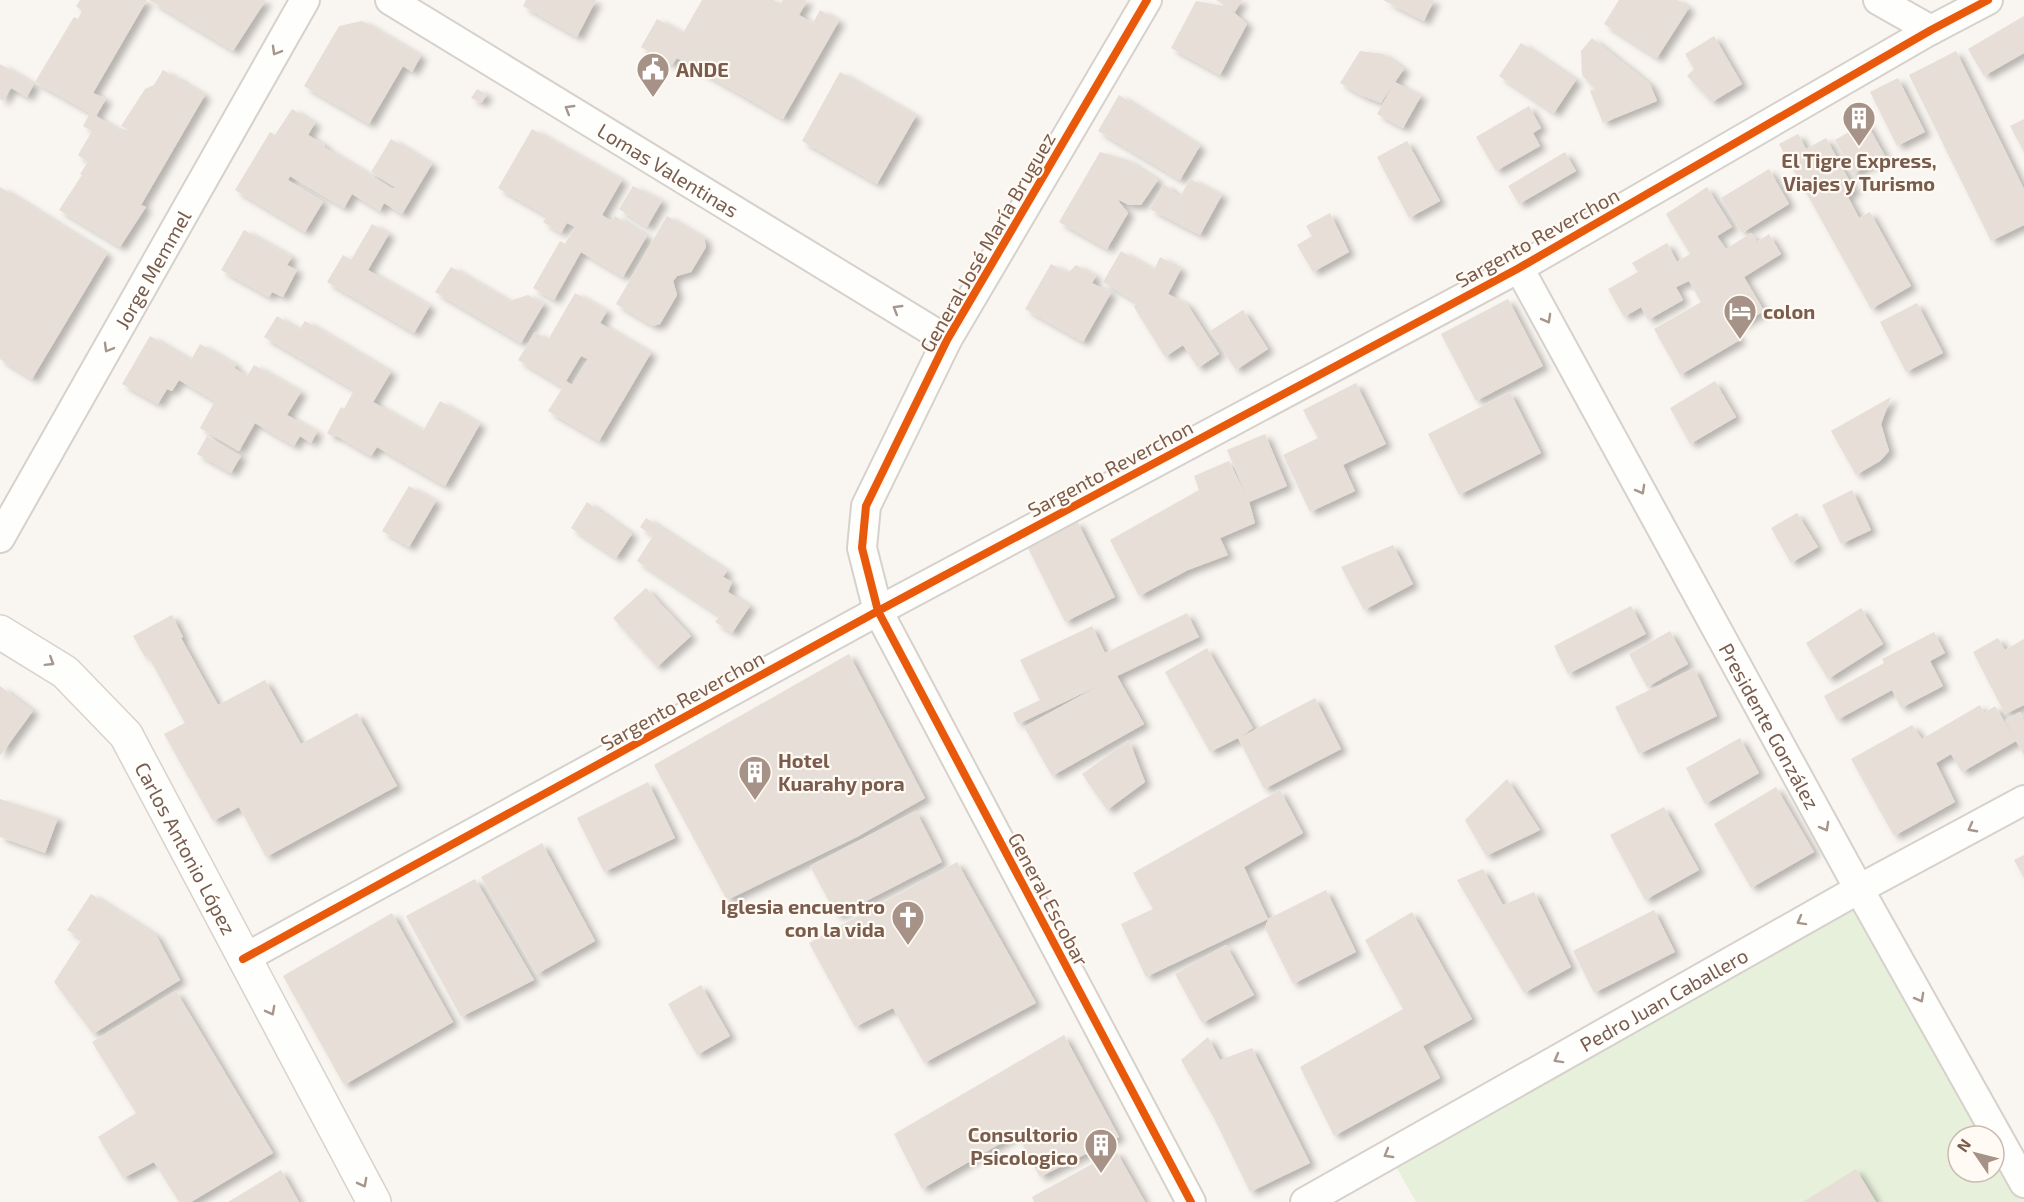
<svg xmlns="http://www.w3.org/2000/svg" width="2024" height="1202" font-family="'Exo 2',sans-serif">
<defs>
<filter id="shadow"><feDropShadow dx="6" dy="4" stdDeviation="3" flood-color="#0004"/></filter>
</defs>
<rect width="100%" height="100%" fill="#f9f5f0"/>
<path fill="#e7f0db" fill-rule="evenodd" d="M1859 889 2024 1183V1202H1416L1389 1154ZM1958 1136H1994V1172H1958Z"/>
<path fill="#e6ded7" fill-rule="evenodd" filter="url(#shadow)" d="M80 0H147L93 93 106 99 96 116 126 134 128 130 121 126 145 89 154 85 163 70 176 78 178 77 180 80 205 95 141 205 146 207 120 247 59 210 82 175 80 174 88 162 78 155 92 131 83 126 90 113 35 82 74 17 78 19 82 11 76 6Z
M149 0H266L233 51Z
M526 0H596L577 37 523 6Z
M702 0H774L781 4 783 0H805L807 1 799 15 813 23 820 10 839 21 783 119 677 58 672 65 641 47 657 19 683 33Z
M1216 0H1242L1235 12Z
M1383 0H1434L1424 21Z
M1619 0H1678L1689 8 1657 58 1604 24Z
M1196 1 1228 7 1247 24 1220 75 1171 48Z
M2024 16V53L1984 76 1968 49Z
M362 21 421 56 412 72 403 66 369 124 304 86 339 26Z
M1714 36 1742 84 1712 102 1687 76 1694 69 1685 54Z
M1592 38 1650 84 1657 101 1603 123 1590 91 1595 89 1582 75 1581 51Z
M1521 43 1576 80 1554 113 1499 76Z
M1360 51 1383 54 1404 69 1395 82 1421 96 1403 128 1377 114 1393 85 1381 103 1361 95 1340 83Z
M1956 51 2024 189V225L1991 241 1909 75Z
M0 64 34 84 27 97 11 88 3 101 0 99Z
M840 72 916 116 877 184 802 141Z
M1898 78 1925 132 1897 146 1870 92Z
M477 89 487 95 481 103 471 98Z
M1119 95 1200 146 1180 180 1098 131Z
M1529 106 1541 128 1533 133 1540 146 1496 171 1476 137Z
M292 109 315 123 308 135 325 145 324 147 393 189 395 187 371 172 391 139 432 164 402 214 384 203 380 211 352 194 344 208 290 176 288 180 323 202 305 232 235 190 270 132 275 135Z
M2024 119V152L2010 126Z
M1866 122 1885 156 1853 174 1835 140Z
M532 129 622 180 602 215 612 221 615 216 647 236 623 277 581 252 554 300 533 288 560 241 565 244 575 227 567 223 561 233 543 222 547 216 498 188Z
M1798 134 1806 149 1826 138 1855 191 1847 195 1859 218 1870 212 1911 286 1871 309 1779 144Z
M1407 141 1440 201 1409 218 1377 157Z
M1100 152 1127 160 1158 180 1141 205H1129L1117 199 1128 213 1107 249 1059 222Z
M1565 152 1576 171 1519 204 1508 186Z
M1769 169 1789 204 1742 233 1721 198Z
M1190 179 1222 195 1200 235 1150 209 1164 184 1180 197Z
M633 186 662 201 647 227 619 209Z
M0 187 107 254 32 379 0 359Z
M1707 187 1732 227 1717 236 1726 249 1751 233 1757 242 1769 234 1781 254 1744 277 1764 311 1733 329 1740 340 1680 375 1654 329 1701 302 1689 281 1676 287 1683 300 1648 320 1641 307 1624 317 1608 289 1638 272 1632 263 1667 243 1677 262 1690 254 1666 214Z
M1330 213 1349 252 1313 272 1297 245 1312 236 1306 226Z
M667 216 704 238 706 247 691 272 677 276 673 281 677 295 660 324 653 326 616 304Z
M372 224 389 234 368 270 430 306 414 333 327 282 343 255 351 260Z
M244 230 292 257 287 265 297 270 283 297 272 292 269 297 221 270Z
M1121 251 1154 270 1160 257 1181 269 1168 294 1187 304 1219 354 1198 368 1183 345 1165 357 1134 307 1136 302 1103 282Z
M1051 264 1068 273 1076 265 1096 276 1092 283 1111 293 1083 342 1025 309Z
M451 267 509 301 528 295 544 304 521 343 435 292Z
M575 293 607 311 600 323 651 353 599 441 548 411 563 387 518 360 535 332 548 340ZM581 356 588 359 572 385 566 381Z
M1508 299 1543 366 1476 401 1441 334Z
M1917 303 1943 353 1906 372 1880 322Z
M1243 310 1268 349 1236 370 1210 331Z
M277 316 299 330 305 321 391 372 373 402 423 431 440 401 480 424 445 486 377 447 371 456 335 435 333 437 327 433 341 407 344 409 354 390 264 337Z
M150 336 191 360 200 344 236 365 234 368 247 376 254 365 301 392 287 415 317 432 311 443 300 436 294 446 255 423 239 451 200 428 215 401 179 380 172 391 167 389 158 404 122 384Z
M1715 381 1736 417 1690 444 1670 408Z
M1356 383 1386 444 1343 465 1355 491 1310 512 1283 455 1318 438 1303 410Z
M1510 392 1541 453 1459 495 1428 434Z
M1891 397 1881 424 1889 451 1880 461 1856 475 1831 431Z
M1265 434 1287 486 1249 502 1255 523 1220 538 1228 555 1188 570 1139 596 1110 540 1199 490 1194 476 1229 461 1246 495 1227 450Z
M207 436 241 456 231 473 197 454Z
M409 486 436 501 409 547 382 531Z
M1852 490 1871 530 1841 544 1822 505Z
M587 502 632 534 616 558 571 528Z
M1797 513 1818 547 1791 563 1771 528Z
M646 518 727 571 723 577 732 582 728 592 750 606 732 633 715 622 720 616 637 561 653 536 640 527Z
M1077 521 1115 597 1065 622 1027 546Z
M1393 545 1413 584 1364 610 1341 567Z
M646 588 691 636 657 667 613 618Z
M1631 606 1646 634 1568 674 1554 646Z
M1861 608 1883 644 1828 679 1806 643Z
M1187 613 1199 637 1117 676 1144 724 1052 776 1024 727 1098 686 1018 724 1013 713 1040 700 1020 660 1092 626 1105 653Z
M172 615 183 637 181 638 218 705 265 680 301 744 357 713 397 786 266 857 239 807 213 821 164 734 185 723 148 656 145 657 133 636Z
M1670 631 1688 664 1647 687 1629 654Z
M1934 632 1945 653 1930 661 1943 686 1901 708 1892 690 1837 720 1824 696 1884 663 1882 659Z
M1998 638 2005 650 2024 639V705L2005 714 1973 652Z
M1207 648 1253 728 1241 737 1315 698 1341 749 1264 789 1238 738 1210 752 1165 672Z
M849 654 925 798 857 837 727 900 654 765Z
M1694 668 1717 716 1639 754 1615 707Z
M0 686 33 711 0 756Z
M1980 705 1984 713 1995 706 2014 737 2005 720 2020 712 2024 721V755L2016 741 1962 772 1951 754 1936 763 1955 802 1894 836 1851 759 1912 725 1922 739Z
M1740 738 1759 773 1705 804 1686 768Z
M1129 740 1145 782 1107 810 1082 774Z
M1507 779 1540 830 1486 856 1465 820Z
M648 782 675 838 604 872 577 818Z
M1776 787 1814 852 1751 888 1714 824Z
M1280 790 1303 833 1244 867 1268 919 1326 890 1356 952 1293 984 1265 928 1268 919 1146 977 1121 924 1153 909 1133 873Z
M0 799 58 818 45 853 0 837Z
M1664 807 1699 870 1645 900 1610 835Z
M916 811 942 862 837 916 810 866Z
M542 843 595 941 537 974 481 877Z
M2024 855V878L2014 860Z
M957 862 1036 1003 924 1063 893 1008 855 1027 809 943Z
M1483 869 1503 905 1534 892 1571 967 1524 993 1457 880Z
M475 879 534 980 461 1017 406 916Z
M91 894 156 935 180 980 93 1034 54 982 82 939 67 930Z
M1654 910 1675 952 1594 993 1573 951Z
M1412 912 1472 1019 1423 1046 1440 1078 1334 1136 1300 1067 1403 1009 1365 940Z
M392 913 453 1022 344 1085 283 976Z
M1226 945 1254 995 1202 1023 1175 974Z
M701 985 730 1036 697 1055 668 1004Z
M176 991 273 1153 191 1202H179L154 1162 123 1178 98 1137 136 1113 92 1042Z
M1064 1035 1119 1137 1040 1177 1017 1134 922 1189 894 1134Z
M1208 1037 1220 1060 1252 1048 1310 1163 1250 1192 1214 1118 1181 1060Z
M1116 1151 1145 1202H1034L1032 1197Z
M1856 1169 1876 1202H1803Z
M281 1170 299 1202H228Z"/>
<g fill="none" stroke-linecap="round" stroke-linejoin="round">
<defs>
<g id="street">
<path id="s1" d="M390 0 947 340"/>
<path d="M1147 0 947 340 866 506 862 548 878 611 1191 1202"/>
<path d="M1878 0 1931 30"/>
<path id="s2" d="M1519 268 1859 889 2024 1183"/>
<path id="s3" d="M0 538 305 0"/>
<path d="M243 959 878 611 1519 268 1931 30 1988 0"/>
<path id="s4" d="M1305 1202 1859 889 2024 800"/>
</g>
<g id="secondary">
<path id="s5" d="M0 632 65 672 126 735 374 1202"/>
</g>
</defs>
<use href="#street" stroke="#d7d1cb" stroke-width="32"/>
<use href="#secondary" stroke="#d9d2cb" stroke-width="36"/>
<use href="#street" stroke="#fefefd" stroke-width="28"/>
<use href="#secondary" stroke="#fefefd" stroke-width="33"/>
<defs>
<path id="cycleway" d="M1147 0 947 340 866 506 862 548 878 611 1191 1202
M243 959 878 611 1519 268 1931 30 1988 0"/>
</defs>
<use href="#cycleway" stroke="#fffaf3" stroke-width="11"/>
<use href="#cycleway" stroke="#e8590c" stroke-width="8"/>
</g>
<defs><path id="oneway-chevron" d="M-2-3.5L2.5 0L-2 3.5" fill="none" stroke-width="1.6" stroke-linecap="round" stroke-linejoin="round" transform="scale(1.5)"/></defs>
<g stroke="#a8958b">
<use href="#oneway-chevron" transform="translate(276 51) rotate(120)"/>
<use href="#oneway-chevron" transform="translate(569 109) rotate(-149)"/>
<use href="#oneway-chevron" transform="translate(897 309) rotate(-149)"/>
<use href="#oneway-chevron" transform="translate(1547 319) rotate(61)"/>
<use href="#oneway-chevron" transform="translate(108 348) rotate(120)"/>
<use href="#oneway-chevron" transform="translate(1641 490) rotate(61)"/>
<use href="#oneway-chevron" transform="translate(50 662) rotate(32)"/>
<use href="#oneway-chevron" transform="translate(1825 827) rotate(61)"/>
<use href="#oneway-chevron" transform="translate(1972 828) rotate(152)"/>
<use href="#oneway-chevron" transform="translate(1801 921) rotate(151)"/>
<use href="#oneway-chevron" transform="translate(1920 998) rotate(61)"/>
<use href="#oneway-chevron" transform="translate(271 1011) rotate(62)"/>
<use href="#oneway-chevron" transform="translate(1558 1059) rotate(151)"/>
<use href="#oneway-chevron" transform="translate(1388 1154) rotate(150)"/>
<use href="#oneway-chevron" transform="translate(363 1183) rotate(62)"/>
</g>
<defs>
<symbol id="civic-pin" viewBox="-11 -11 22 30"><path d="M0 17L-7.5 6A9.5 9.5 0 1 1 7.5 6Z" fill="#a69286" stroke="#fffaf3"/><path d="M-.6-6.5H3V-4.5H.6V-3L4-1V1h2V6H-6V1h2V-1L-.6-3ZM-1.2 2.5V6h2.4V2.5Z" fill="#fff"/></symbol>
<symbol id="building-pin" viewBox="-11 -11 22 30"><path d="M0 17L-7.5 6A9.5 9.5 0 1 1 7.5 6Z" fill="#a69286" stroke="#fffaf3"/><path d="M-4-6H4V6H1V3H-1V6H-4ZM-2.5-4.3h1.7v1.8h-1.7ZM.8-4.3h1.7v1.8H.8ZM-2.5-1h1.7V.8h-1.7ZM.8-1h1.7V.8H.8Z" fill="#fff"/></symbol>
<symbol id="hotel-pin" viewBox="-11 -11 22 30"><path d="M0 17L-7.5 6A9.5 9.5 0 1 1 7.5 6Z" fill="#a69286" stroke="#fffaf3"/><path d="M-6-4.5h1.5V1H6V5H4.5V3h-9V5H-6ZM-4 0a1.8 1.8 0 1 1 3.6 0ZM.5 0V-2.5h3Q6-2.5 6 0Z" fill="#fff"/></symbol>
<symbol id="church-pin" viewBox="-11 -11 22 30"><path d="M0 17L-7.5 6A9.5 9.5 0 1 1 7.5 6Z" fill="#a69286" stroke="#fffaf3"/><path d="M-1.2-6h2.4v3.5h3.3v2.4h-3.3V6h-2.4V-.1h-3.3v-2.4h3.3Z" fill="#fff"/></symbol>
</defs>
<g fill-rule="evenodd">
<use href="#civic-pin" x="634" y="50" width="38" height="52"/>
<use href="#building-pin" x="1840" y="99" width="38" height="52"/>
<use href="#hotel-pin" x="1721" y="292" width="38" height="52"/>
<use href="#building-pin" x="736" y="753" width="38" height="52"/>
<use href="#church-pin" x="889" y="898" width="38" height="52"/>
<use href="#building-pin" x="1082" y="1126" width="38" height="52"/>
</g>
<g text-anchor="middle" dominant-baseline="central" stroke-width="4.5" stroke-linejoin="round" paint-order="stroke">
<g font-size="20" font-weight="bold" fill="#7a5c4d" stroke="#fffaf3" text-anchor="start">
<text x="676" y="69">ANDE</text>
<text x="1859" y="160" text-anchor="middle">El Tigre Express,<tspan x="1859" dy="23">Viajes y Turismo</tspan></text>
<text x="1763" y="311">colon</text>
<text x="778" y="760">Hotel<tspan x="778" dy="23">Kuarahy pora</tspan></text>
<text x="885" y="906" text-anchor="end">Iglesia encuentro<tspan x="885" dy="23">con la vida</tspan></text>
<text x="1078" y="1134" text-anchor="end">Consultorio<tspan x="1078" dy="23">Psicologico</tspan></text>
</g>
<g font-size="20" fill="#7a5c4d" stroke="#fffaf3">
<text stroke="none"><textPath href="#s1" startOffset="326">Lomas Valentinas</textPath></text>
<text transform="translate(1537 237) rotate(-29)">Sargento Reverchon</text>
<text transform="translate(987 242) rotate(-60)">General José María Bruguez</text>
<text stroke="none"><textPath href="#s3" startOffset="309">Jorge Memmel</textPath></text>
<text transform="translate(1110 468) rotate(-28)">Sargento Reverchon</text>
<text transform="translate(682 700) rotate(-29)">Sargento Reverchon</text>
<text stroke="none"><textPath href="#s2" startOffset="522">Presidente González</textPath></text>
<text stroke="none"><textPath href="#s5" startOffset="292">Carlos Antonio López</textPath></text>
<text transform="translate(1049 899) rotate(62)">General Escobar</text>
<text stroke="none"><textPath href="#s4" startOffset="412">Pedro Juan Caballero</textPath></text>
</g>
</g>
<g transform="translate(1976 1154) rotate(305)"><circle r="28" fill="#fffaf3" stroke="#cabbb1" stroke-width="1.5"/>
<path d="M0-4.5L10 22L0 15L-10 22Z" fill="#a69286"/>
<text y="-9" font-size="16" font-weight="bold" text-anchor="middle" fill="#7a5c4d">N</text>
</g>
</svg>
